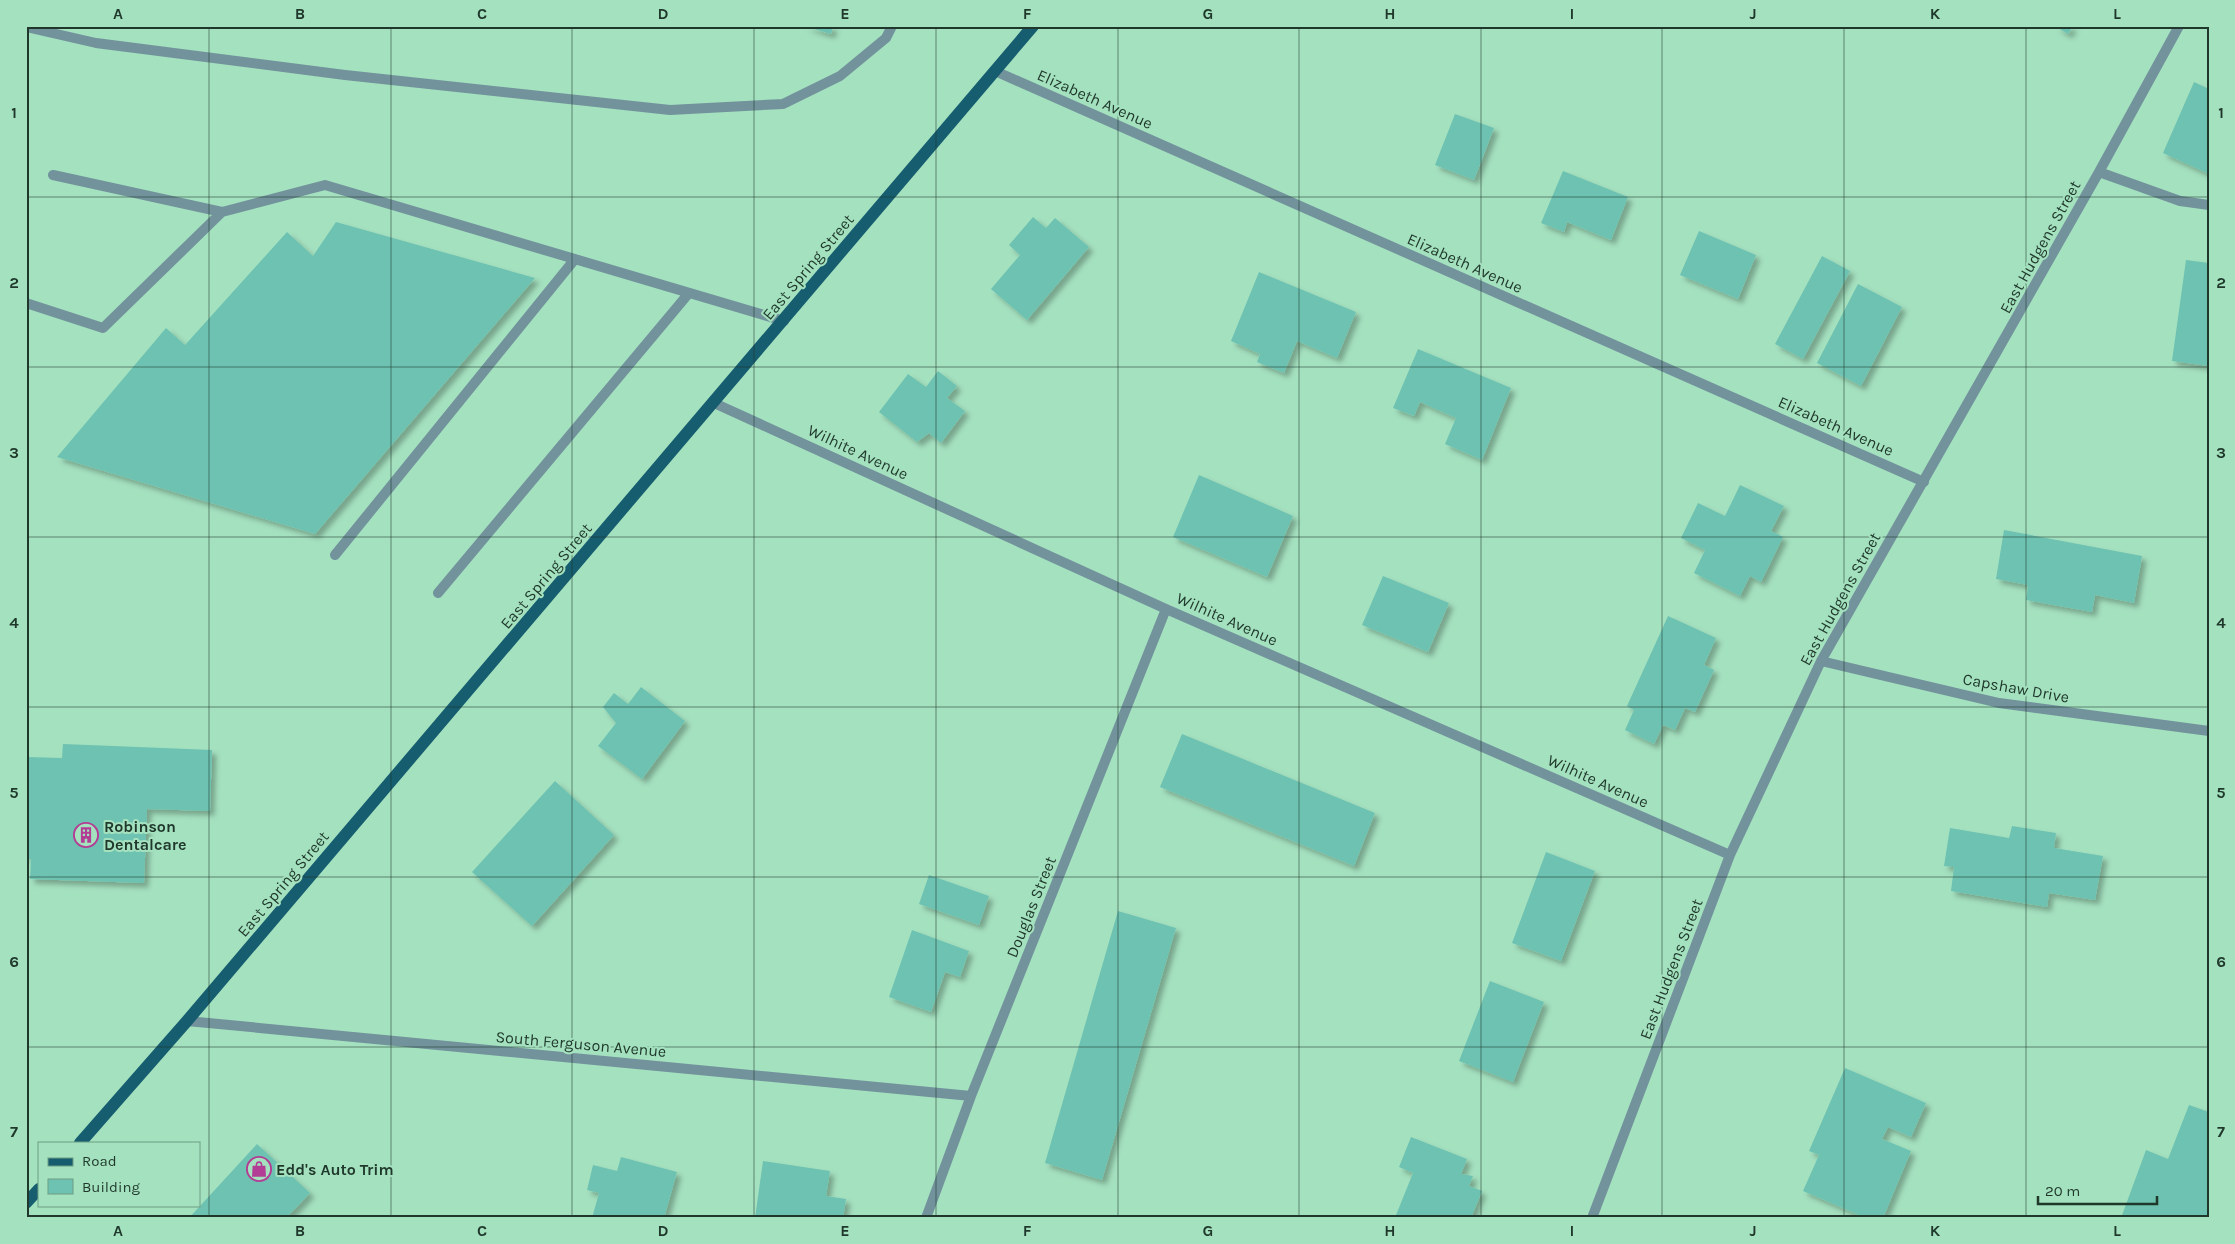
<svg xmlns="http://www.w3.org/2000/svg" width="2235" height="1244" font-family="Karla,sans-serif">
<defs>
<filter id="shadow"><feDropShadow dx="4.5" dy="4.5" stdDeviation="2.5" flood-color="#0004"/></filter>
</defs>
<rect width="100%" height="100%" fill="#a4e1bf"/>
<path fill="#6ec2b1" filter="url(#shadow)" d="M804 26H833L831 34Z
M2055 26H2073L2068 34Z
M2194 82 2209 89V174L2163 153Z
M1455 114 1494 128 1474 180 1435 165Z
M1563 171 1628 197 1611 240 1567 222 1564 232 1541 223Z
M1033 217 1046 228 1055 218 1089 247 1027 320 991 289 1020 255 1009 245Z
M336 222 535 278 315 534 57 457 166 328 185 345 287 232 313 256Z
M1699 231 1756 255 1738 299 1680 275Z
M1822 256 1850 271 1803 359 1775 344Z
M2186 260 2209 263V366L2172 361Z
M1259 272 1356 312 1337 358 1297 341 1284 373 1257 362 1260 354 1231 341Z
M1858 284 1902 307 1861 386 1817 363Z
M1418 349 1511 388 1482 460 1445 444 1456 418 1420 402 1414 416 1393 408Z
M938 371 957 386 947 398 965 411 941 443 929 433 917 442 879 412 908 374 926 387Z
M1199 475 1293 516 1267 577 1173 537Z
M1740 485 1784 506 1771 531 1783 537 1761 582 1750 576 1740 596 1694 573 1705 550 1681 538 1698 503 1725 516Z
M2004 530 2142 556 2134 603 2095 595 2092 612 2026 600 2028 585 1996 579Z
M1383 576 1449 603 1428 652 1362 625Z
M1668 616 1716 638 1704 665 1714 670 1695 712 1685 708 1675 730 1663 725 1654 744 1625 730 1634 710 1627 706Z
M641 687 685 721 642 779 598 746 616 723 603 707 614 693 628 704Z
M1182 734 1375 813 1354 866 1160 787Z
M63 744 212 750 210 811 147 809 144 883 30 879 31 859H26V757L62 758Z
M555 781 614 835 532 926 472 872Z
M2012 826 2056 833 2054 848 2103 856 2095 900 2049 893 2047 907 1951 891 1954 867 1944 866 1950 828 2009 838Z
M1546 852 1595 871 1561 961 1512 943Z
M929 875 989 896 979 925 919 904Z
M1118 911 1176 928 1102 1180 1045 1163Z
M912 930 969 951 960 977 945 972 931 1012 889 997Z
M1490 981 1544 1002 1513 1082 1459 1061Z
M1845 1068 1926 1103 1911 1137 1888 1127 1882 1139 1911 1151 1883 1218H1866L1803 1191 1819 1155 1809 1151Z
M2189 1105 2209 1112V1218H2121L2146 1150 2168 1159Z
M1411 1137 1467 1159 1461 1174 1473 1176 1469 1186 1482 1191 1471 1218H1403L1396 1215 1413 1173 1399 1167Z
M257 1144 310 1193 286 1218H189Z
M621 1157 677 1172 664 1218H592L599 1193 587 1190 593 1165 617 1171Z
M763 1161 830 1171 826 1196 846 1199 843 1218H755Z"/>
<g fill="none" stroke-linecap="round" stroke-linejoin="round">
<path stroke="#72929c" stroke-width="10" d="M53 175 222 212 325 185 784 321
M26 303 103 328 222 212
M335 555 575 259
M438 593 689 293"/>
<path stroke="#72929c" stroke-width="10" d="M26 27 96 43 345 75 670 110 783 104 840 76 886 38 892 26
M995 71 1924 482
M2099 172 2180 201 2209 205
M714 403 1166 609 1730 855
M1821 661 1999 703 2209 731
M187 1021 971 1096
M926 1218 971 1096 1166 609
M1592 1218 1730 855 1821 661 2099 172 2179 26"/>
<path stroke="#165d6f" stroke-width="12" d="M80 1143 187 1021 1033 26
M26 1203 39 1189"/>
</g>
<path fill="none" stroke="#1f382b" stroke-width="1" stroke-opacity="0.55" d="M209 26V1218M391 26V1218M572 26V1218M754 26V1218M936 26V1218M1118 26V1218M1299 26V1218M1481 26V1218M1662 26V1218M1844 26V1218M2026 26V1218M26 197H2209M26 367H2209M26 537H2209M26 707H2209M26 877H2209M26 1047H2209"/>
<defs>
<symbol id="building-ring" viewBox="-11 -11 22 22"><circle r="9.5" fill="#a4e1bf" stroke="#b33d94" stroke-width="1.5"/><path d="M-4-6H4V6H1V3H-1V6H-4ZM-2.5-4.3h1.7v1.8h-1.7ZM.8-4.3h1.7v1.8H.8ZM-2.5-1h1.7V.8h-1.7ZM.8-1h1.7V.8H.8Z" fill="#b33d94"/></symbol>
<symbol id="shop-ring" viewBox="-11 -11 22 22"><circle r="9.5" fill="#a4e1bf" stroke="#b33d94" stroke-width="1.5"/><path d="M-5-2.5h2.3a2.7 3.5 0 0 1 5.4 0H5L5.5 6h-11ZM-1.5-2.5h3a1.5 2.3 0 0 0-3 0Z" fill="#b33d94"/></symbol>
</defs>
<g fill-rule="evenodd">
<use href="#building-ring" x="72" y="821" width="28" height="28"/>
<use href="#shop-ring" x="245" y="1155" width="28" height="28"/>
</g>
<g text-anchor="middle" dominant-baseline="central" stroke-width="4" stroke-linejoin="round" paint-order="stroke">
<g font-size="16" fill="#1f382b" stroke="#a4e1bf">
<text transform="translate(1095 99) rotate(24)">Elizabeth Avenue</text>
<text transform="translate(2040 247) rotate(-61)">East Hudgens Street</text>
<text transform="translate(1465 263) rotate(24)">Elizabeth Avenue</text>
<text transform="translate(808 267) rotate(-50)">East Spring Street</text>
<text transform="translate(1836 426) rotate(24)">Elizabeth Avenue</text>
<text transform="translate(858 452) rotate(25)">Wilhite Avenue</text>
<text transform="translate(546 576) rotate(-50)">East Spring Street</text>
<text transform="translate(1840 599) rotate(-61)">East Hudgens Street</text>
<text transform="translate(1227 619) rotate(24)">Wilhite Avenue</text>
<text transform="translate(2016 688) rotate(10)">Capshaw Drive</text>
<text transform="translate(1598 781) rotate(24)">Wilhite Avenue</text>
<text transform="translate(283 884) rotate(-50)">East Spring Street</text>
<text transform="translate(1031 907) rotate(-68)">Douglas Street</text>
<text transform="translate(1671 969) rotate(-69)">East Hudgens Street</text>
<text transform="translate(581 1044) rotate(5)">South Ferguson Avenue</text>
</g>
<g font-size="16" font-weight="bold" fill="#1f382b" stroke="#a4e1bf" text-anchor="start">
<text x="104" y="826">Robinson<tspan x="104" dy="18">Dentalcare</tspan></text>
<text x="276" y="1169">Edd's Auto Trim</text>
</g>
</g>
<rect width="2235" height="1244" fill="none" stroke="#a4e1bf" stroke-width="55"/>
<rect x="38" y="1142" width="162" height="65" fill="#a4e1bf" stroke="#6f9d84"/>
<rect x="48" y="1158" width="25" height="8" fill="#165d6f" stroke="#6f9d84"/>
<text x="82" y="1166" font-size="15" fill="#1f382b">Road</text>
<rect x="48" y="1179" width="25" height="15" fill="#6ec2b1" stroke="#6f9d84"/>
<text x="82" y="1192" font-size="15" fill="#1f382b">Building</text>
<path d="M2038 1196v8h119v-8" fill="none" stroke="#1f382b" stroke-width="2.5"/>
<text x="2045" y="1196" font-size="15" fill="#1f382b" stroke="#a4e1bf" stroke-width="4" paint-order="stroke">20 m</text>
<rect x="28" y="28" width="2180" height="1188" fill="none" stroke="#1f382b" stroke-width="2"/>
<g font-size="16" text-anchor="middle" font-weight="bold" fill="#1f382b">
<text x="118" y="19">A</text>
<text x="300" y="19">B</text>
<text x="482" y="19">C</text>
<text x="663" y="19">D</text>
<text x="845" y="19">E</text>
<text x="1027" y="19">F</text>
<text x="1208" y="19">G</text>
<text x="1390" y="19">H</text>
<text x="1572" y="19">I</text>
<text x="1753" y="19">J</text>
<text x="1935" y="19">K</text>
<text x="2117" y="19">L</text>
<text x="14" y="118">1</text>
<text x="2221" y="118">1</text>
<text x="14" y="288">2</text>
<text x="2221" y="288">2</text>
<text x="14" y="458">3</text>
<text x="2221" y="458">3</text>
<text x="14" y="628">4</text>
<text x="2221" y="628">4</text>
<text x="14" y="798">5</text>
<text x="2221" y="798">5</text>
<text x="14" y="967">6</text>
<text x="2221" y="967">6</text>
<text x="14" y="1137">7</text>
<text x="2221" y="1137">7</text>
<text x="118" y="1236">A</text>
<text x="300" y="1236">B</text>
<text x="482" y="1236">C</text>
<text x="663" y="1236">D</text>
<text x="845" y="1236">E</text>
<text x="1027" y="1236">F</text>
<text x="1208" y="1236">G</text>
<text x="1390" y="1236">H</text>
<text x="1572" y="1236">I</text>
<text x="1753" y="1236">J</text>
<text x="1935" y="1236">K</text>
<text x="2117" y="1236">L</text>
</g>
</svg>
